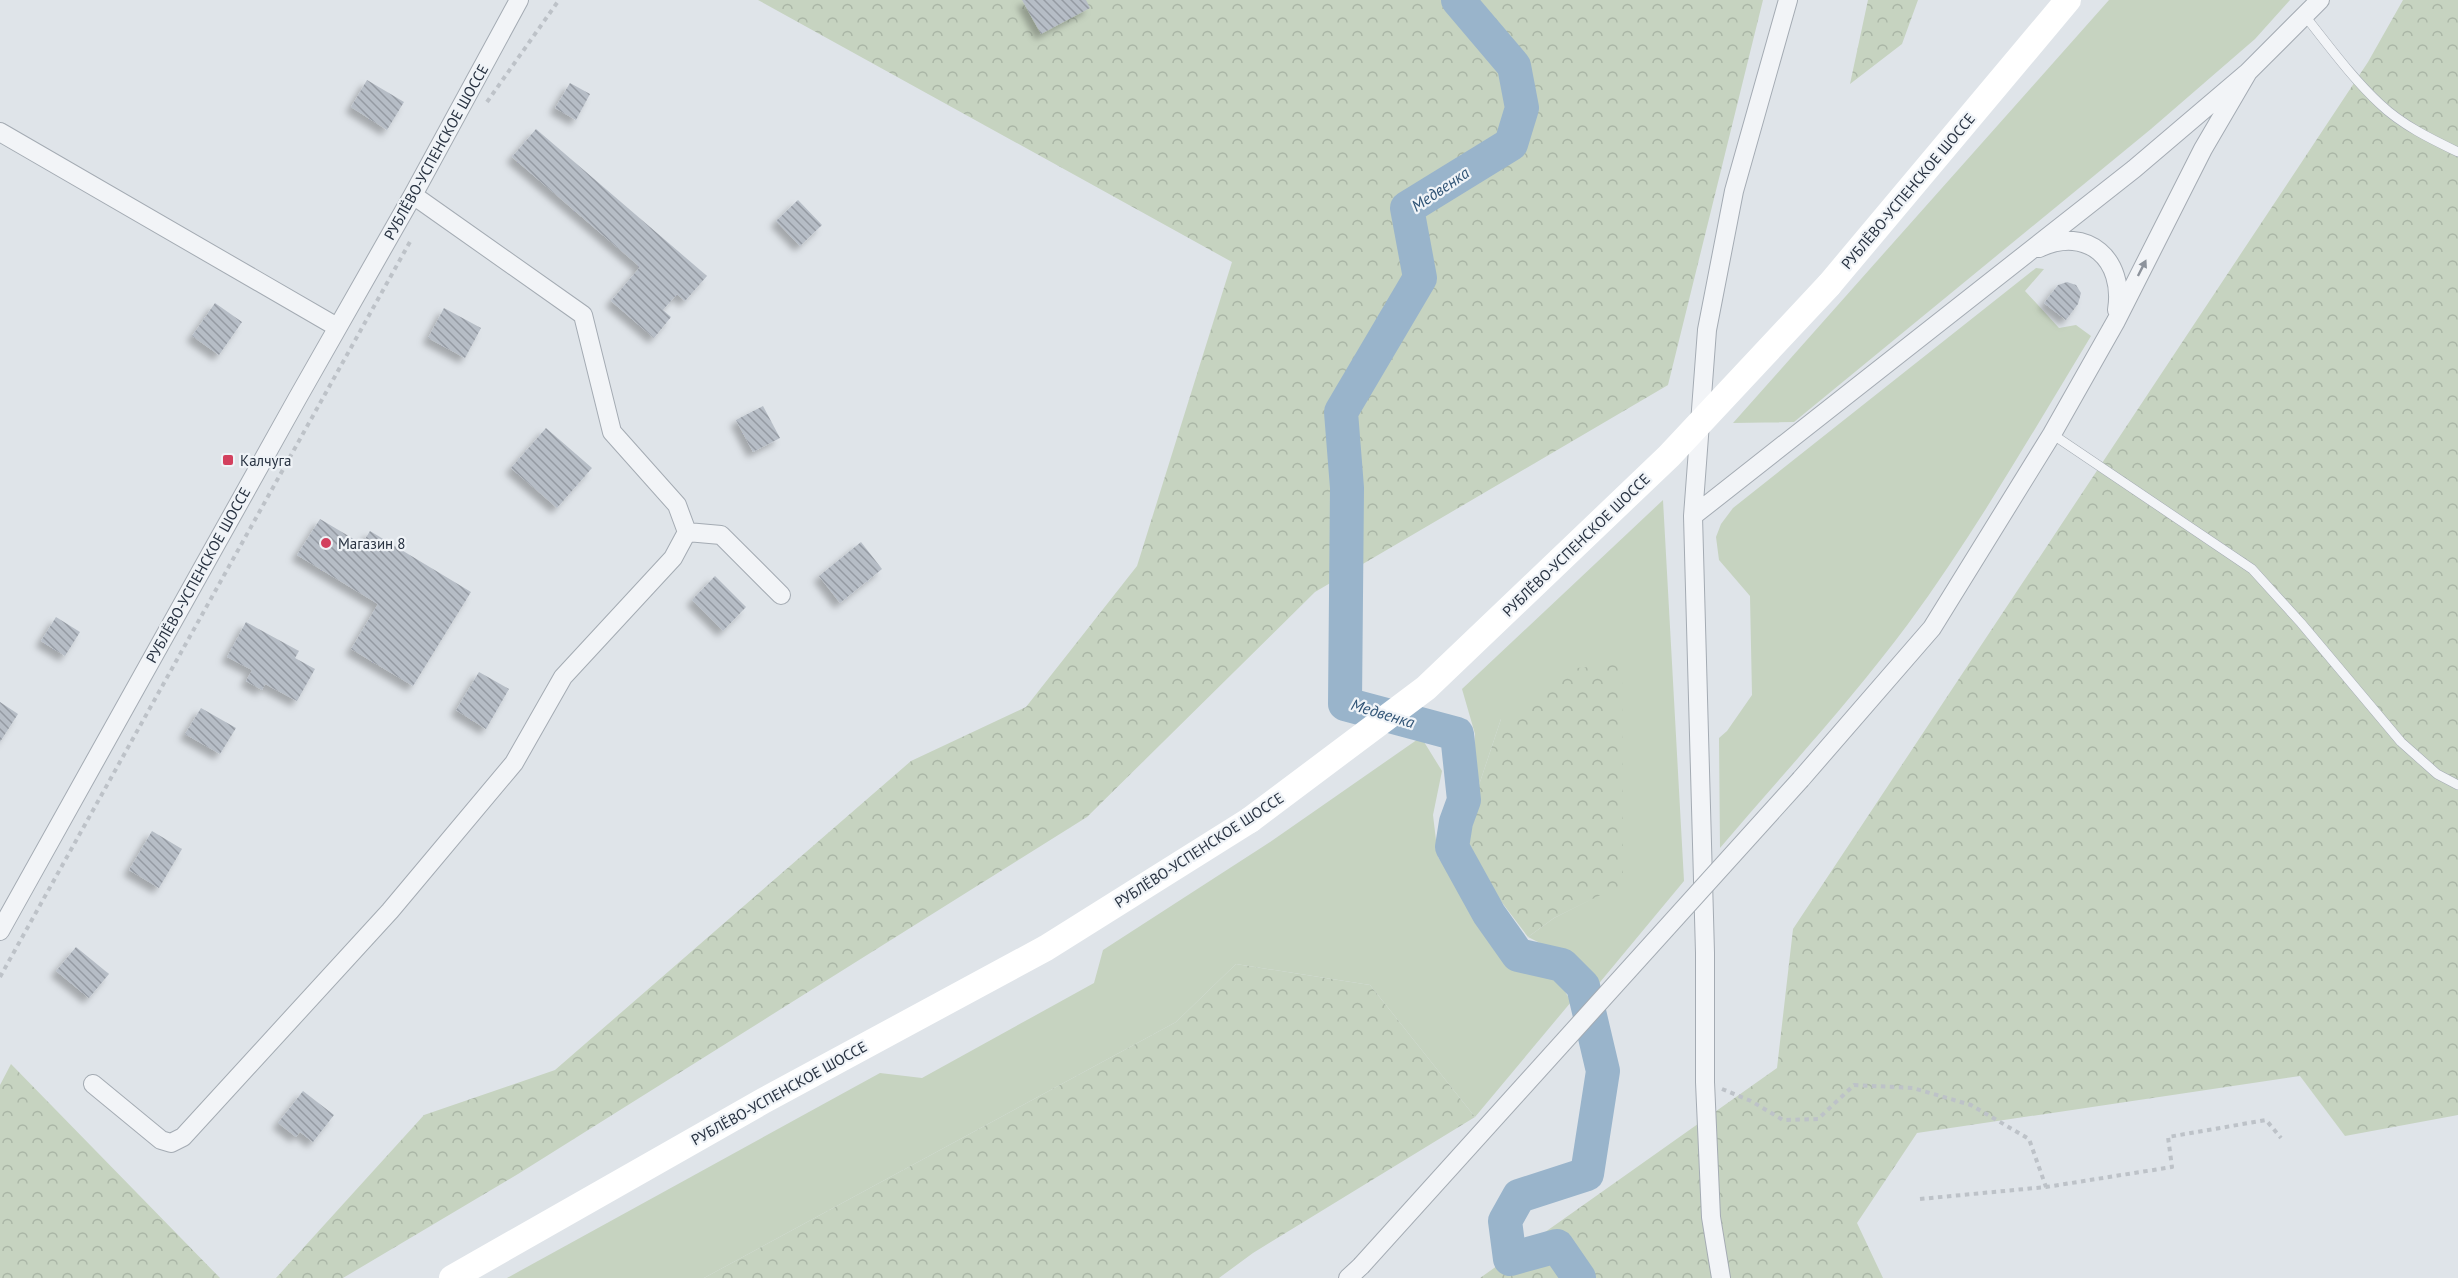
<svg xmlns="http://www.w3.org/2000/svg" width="2458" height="1278" font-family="'PT Sans',sans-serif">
<defs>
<pattern id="forest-crowns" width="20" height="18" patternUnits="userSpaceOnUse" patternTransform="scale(1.5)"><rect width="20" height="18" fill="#c6d3c0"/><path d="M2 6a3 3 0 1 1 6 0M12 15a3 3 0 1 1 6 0" fill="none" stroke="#aab6a6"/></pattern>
<pattern id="building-back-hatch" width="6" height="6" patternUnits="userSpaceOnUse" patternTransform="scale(1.5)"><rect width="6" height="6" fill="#b6bdc6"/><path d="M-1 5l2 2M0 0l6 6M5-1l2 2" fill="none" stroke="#949aa2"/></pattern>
<filter id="shadow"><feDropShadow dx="-5.5" dy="5.5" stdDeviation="3" flood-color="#0004"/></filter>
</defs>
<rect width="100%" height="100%" fill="#dfe4e9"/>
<path fill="#c6d3c0" d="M2109 0H2290L2255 39 2151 129 1794 422 1733 423Z
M2036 268 2044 269 2025 291 2059 328 2076 325 2091 336C2032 433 1975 533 1908 624 1850 702 1783 774 1720 848L1719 738 1727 731 1752 695 1750 596 1719 560 1716 537 1721 524 1733 508Z
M1663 500 1684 881 1596 987 1572 959 1528 937 1554 918 1623 883 1501 719 1471 809 1475 734 1462 689Z
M1421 737 1442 771 1433 815 1438 857 1510 965 1558 979 1571 1002 1475 1117 1370 985 1236 964 1176 1022 704 1278H507L880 1073 922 1078 1094 983 1103 950 1273 840Z"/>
<path fill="url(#forest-crowns)" d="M758 0H1763L1668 385 1315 592 1087 817 518 1174 343 1278H276L424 1115 555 1070 911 761 1026 707 1137 566 1232 262Z
M1868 0H1918L1902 44 1850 84Z
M2403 0H2458V1115L2345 1136 2300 1076 1917 1133 1857 1223 1883 1278H1480L1777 1068 1793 929 2368 62Z
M1622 664 1623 884 1554 918 1528 937 1466 855 1471 809 1501 719 1577 668Z
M1236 964 1370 985 1475 1117 1253 1253 1219 1278H704L1176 1022Z
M11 1064 220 1278H0V1085Z"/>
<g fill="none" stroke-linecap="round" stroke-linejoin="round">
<path stroke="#99b4cb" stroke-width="34" d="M1458 0 1514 66 1522 108 1511 144 1407 208 1420 278 1341 412 1347 488 1345 704 1457 734 1464 800 1456 822 1452 847 1489 914 1518 955 1562 965 1583 986 1603 1071 1587 1174 1519 1196 1505 1221 1510 1259 1557 1246 1579 1278"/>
</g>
<path fill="url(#building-back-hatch)" filter="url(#shadow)" d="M1022 0H1086L1090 8 1041 34Z
M367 80 404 102 387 130 351 107Z
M570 83 590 94 576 120 555 108Z
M536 129 707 276 685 301 677 294 663 310 671 317 654 338 611 301 640 267 512 157Z
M798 200 822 225 800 246 776 221Z
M2067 282 2076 285 2081 293 2078 304 2066 320 2044 303 2058 285Z
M215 303 242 322 219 355 192 336Z
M444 308 481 328 465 358 428 338Z
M763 406 780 438 753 452 736 420Z
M546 428 592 468 557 508 511 468Z
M320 519 362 544 370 531 471 592 413 686 351 649 378 604 297 555Z
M861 542 882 569 840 603 819 576Z
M715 576 746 607 723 631 692 600Z
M56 617 80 632 65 656 41 641Z
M246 622 299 651 295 658 315 669 297 701 265 684 262 690 246 681 252 670 227 657Z
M479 672 509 689 486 729 456 710Z
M0 702 18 714 0 742Z
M201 708 236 728 220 754 185 734Z
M152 831 182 849 159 888 129 870Z
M76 947 109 974 89 998 56 971Z
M303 1091 334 1115 313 1142 300 1132 296 1137 278 1123Z"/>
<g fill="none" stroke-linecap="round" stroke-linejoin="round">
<defs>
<path id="service" d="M2305 16C2329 46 2352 78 2380 104 2402 125 2431 139 2458 152
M2052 434 2252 569 2301 623 2401 742 2437 774 2458 785"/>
<path id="minor" d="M0 132 337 327
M2039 248C2088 225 2125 260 2117 310
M1693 516 2134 169 2248 72 2320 0
M687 532 721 535 781 595
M1801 779 1932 628 2052 434 2116 321 2203 149 2248 72
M0 931 297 399 413 195 519 0
M93 1084 161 1140 171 1143 183 1137 390 911 514 763 563 677 673 558 687 532 677 505 612 432 583 315 413 195
M1348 1278 1361 1266
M1721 1278 1711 1217 1705 1082V953L1693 516 1707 330 1734 191 1788 0"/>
</defs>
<use href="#service" stroke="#a4abb3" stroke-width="10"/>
<use href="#minor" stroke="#a4abb3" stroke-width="20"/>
<path stroke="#bdc2c8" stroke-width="4" stroke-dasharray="4.5 4.5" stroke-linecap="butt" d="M487 102 559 0
M0 977 411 240
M1722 1089 1751 1101 1783 1120 1818 1119 1854 1085 1913 1088 1971 1105 2029 1139 2046 1187
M1920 1199 2046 1187 2172 1167 2168 1137 2266 1120 2281 1138"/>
<use href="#service" stroke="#f2f4f7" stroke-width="9"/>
<use href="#minor" stroke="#f2f4f7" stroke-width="18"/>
<path stroke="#fff" stroke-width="26" d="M1829 285 2068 0
M452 1278 763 1101 1046 948 1250 820"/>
<defs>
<path id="minor-bridge" d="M1361 1266 1801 779"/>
</defs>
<use href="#minor-bridge" stroke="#a4abb3" stroke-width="20" stroke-linecap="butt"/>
<use href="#minor-bridge" stroke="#f2f4f7" stroke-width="18"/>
<path stroke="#fff" stroke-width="26" d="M1250 820 1426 688 1669 456 1829 285"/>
</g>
<defs><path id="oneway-solid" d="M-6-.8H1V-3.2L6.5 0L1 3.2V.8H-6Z" transform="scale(1.5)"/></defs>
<use fill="#8d939c" href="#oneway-solid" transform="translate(2142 268) rotate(-63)"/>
<g fill="#d3405e" stroke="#eff3f7" stroke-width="2">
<rect x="222" y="454" width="12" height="12" rx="3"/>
<circle cx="326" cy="543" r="6"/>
</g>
<g text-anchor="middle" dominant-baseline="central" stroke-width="4.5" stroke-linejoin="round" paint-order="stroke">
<g font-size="15" fill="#283241" stroke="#eff3f7">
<text transform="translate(436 152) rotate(-61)">РУБЛЁВО-УСПЕНСКОЕ ШОССЕ</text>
<text transform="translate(1908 191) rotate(-50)">РУБЛЁВО-УСПЕНСКОЕ ШОССЕ</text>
<text transform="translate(1576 545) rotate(-44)">РУБЛЁВО-УСПЕНСКОЕ ШОССЕ</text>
<text transform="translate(198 575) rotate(-61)">РУБЛЁВО-УСПЕНСКОЕ ШОССЕ</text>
<text transform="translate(1199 850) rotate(-33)">РУБЛЁВО-УСПЕНСКОЕ ШОССЕ</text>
<text transform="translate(779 1093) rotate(-29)">РУБЛЁВО-УСПЕНСКОЕ ШОССЕ</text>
</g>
<g font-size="15" fill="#283241" stroke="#eff3f7" text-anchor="start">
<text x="240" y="460">Калчуга</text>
<text x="338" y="543">Магазин 8</text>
</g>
<g font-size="16" font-style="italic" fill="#305476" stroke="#eff3f7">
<text transform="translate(1440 189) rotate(-34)">Медвенка</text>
<text transform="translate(1383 713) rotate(17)">Медвенка</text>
</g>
</g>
</svg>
